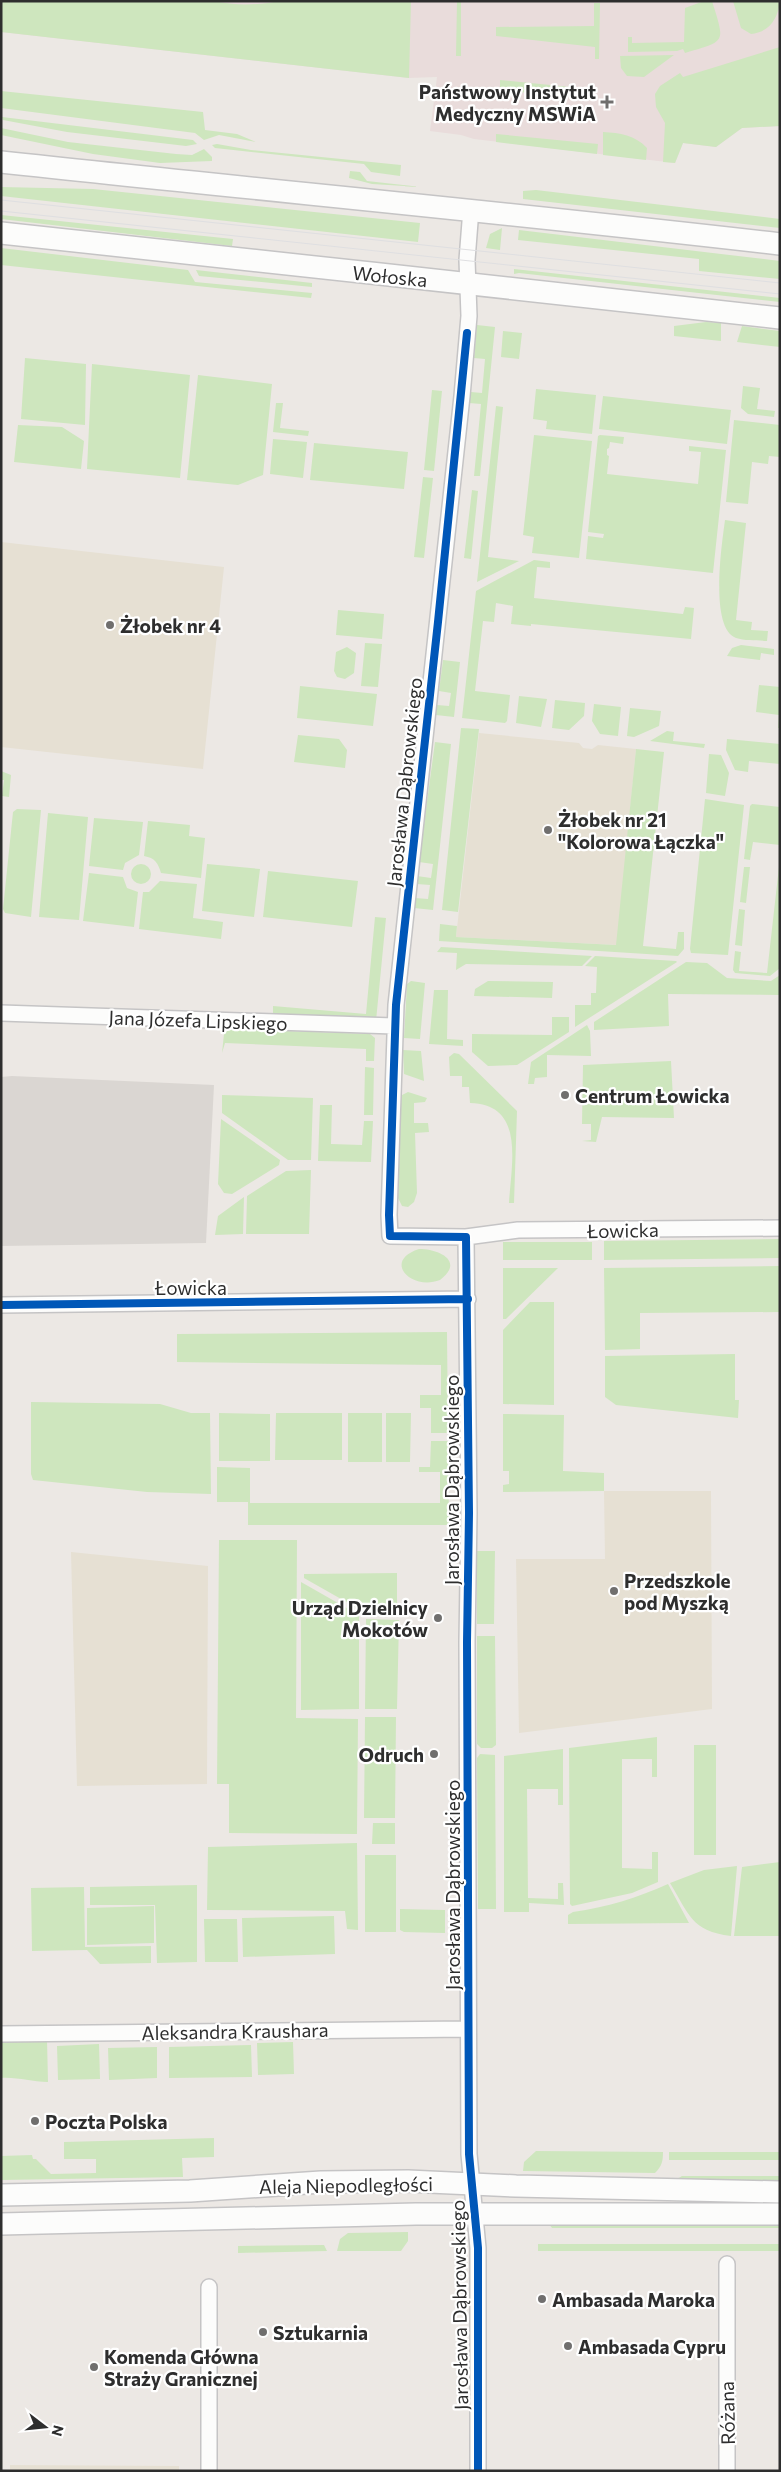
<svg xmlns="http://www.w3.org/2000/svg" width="781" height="2472" font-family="Commissioner,sans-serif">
<rect width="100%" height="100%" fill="#ece8e4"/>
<path fill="#e6e0d3" d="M1 542 224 567 203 769 1 747Z
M479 733 579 743 583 748 592 749 598 745 636 749 617 945 456 937Z
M604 1491H711L712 1709 519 1733 516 1559H605Z
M71 1552 208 1566 207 1784 77 1786Z
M10 2465 179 2466V2471H10Z"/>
<path fill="#e9dcdb" d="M1 1H780V126L742 128 716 147 683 143 675 163 474 139 461 135 430 131 437 77 409 78 1 32Z"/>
<path fill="#cee6be" d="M1 1H214C236 6 259 5 281 1H411L409 78 1 32Z
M457 1H461V56H456Z
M704 1H712C725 43 727 41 685 53L683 49 677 51 628 52V37H632V43L684 42 685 8Z
M733 1H780C778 18 770 32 751 34L741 28Z
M594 3H600L599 59H595V47L496 36V27L594 26Z
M780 47V126L742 128 716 147 683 143 675 163 663 162 665 123 656 107 655 94 660 86 680 73 683 77Z
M674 55 644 77 627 76 621 68 620 56Z
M500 80 570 87 568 97 500 90Z
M1 91 203 112 205 130 237 134 256 142 219 135 204 140 195 133 1 108Z
M2 117 193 140 197 144 186 146 67 132 3 120Z
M1 128 68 142 176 154 192 155 204 149 212 157V161L160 163 93 154 1 135Z
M603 132C620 133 635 135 647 148L646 160 603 155Z
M496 134 598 144 597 154 496 142Z
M217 144 251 150 401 165 400 176 371 172 364 164 215 148 212 145Z
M350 171 360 172 367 181 421 187 372 184 349 178Z
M1 187 93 189 420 223 418 242 1 196Z
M536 190 780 219V228L523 199V191Z
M1 215 233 239 232 246 1 219Z
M502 228 500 250 486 248 490 234Z
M519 230 780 261V279L699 271V259L518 240Z
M1 248 188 270 195 282 312 293 311 298 1 265Z
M514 269 780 298V302L519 273 514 274Z
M196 270 312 283V287L199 276Z
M706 322 721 323V341L674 336V326Z
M477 325 495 327 480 476H474L481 404 469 403 471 392 482 393 485 359 474 358Z
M742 326 780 331V347L737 342Z
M503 331 522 333 519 359 501 357Z
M25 358 86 364 85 425 21 419Z
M92 364 190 375 180 478 87 469Z
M198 375 272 384 263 475 238 485 187 480Z
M743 386 760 388 757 409 775 411 774 417 748 414 741 408Z
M536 389 596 395 592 434 546 429 547 421 533 419Z
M432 390 442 391 434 471 424 470Z
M603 396 731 410 727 444 599 429Z
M276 403H283L280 428 309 431 308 436 273 432Z
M496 406 503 407 488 557 519 561 477 582Z
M734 420 780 425V457L769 456 768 464 752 462 748 504 726 502Z
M18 425 62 427 84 441 81 469 14 462Z
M534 435 592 441 579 558 532 553 534 537 523 535Z
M600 435 624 437 623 444 610 442 609 448 607 449V455L609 456 607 474 698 484 701 452 689 451V446L726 450 713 573 586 559 588 536 603 538 604 534 588 532 598 436Z
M273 439 307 442 303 478 270 474Z
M314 443 408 452 404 489 310 480Z
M423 477 433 478 424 558 414 557Z
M472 490 478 491 471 559 464 558Z
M725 520 746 523 736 620 752 622 751 630 768 631 767 641C757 640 745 641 736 638 709 628 722 543 725 520Z
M534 560 550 562V568L537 567 534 598 683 614 685 607 694 608 691 639 531 624V626L511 624 513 606 496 603 494 622 483 621 475 691 510 695 507 721 505 723 462 718 476 591Z
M338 610 384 614 382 639 336 635Z
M365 643 382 644 378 687 361 686Z
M741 645 774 649V655L761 653 760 660 727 656 732 648Z
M347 647 356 653 354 673 345 679 337 677 334 671 336 652Z
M443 660 460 662 454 717 436 715 437 705 449 706 451 693 439 691Z
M759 685 780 687V728H778L779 715 756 712Z
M300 686 377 694 373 726 297 718Z
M519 696 547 699 541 727 516 723Z
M555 700 585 703 584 716 569 730 552 728Z
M594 704 621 707 618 736 600 734 592 721Z
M630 708 661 711 659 726 634 737 627 736Z
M461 728 479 729 458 912 442 910Z
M667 731 674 732 673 741 705 744 704 748 650 741Z
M298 735 339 739 347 750 345 768 294 762Z
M727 739 780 744V764L749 761 748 772 735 770 726 750Z
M435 742 451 744 433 910 414 908 415 898 428 899 430 885 417 884V876L431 878 433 864 419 862Z
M636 749 664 752 643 946 676 949 678 932H684V949L678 956 439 941 440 924 457 926 456 937 616 945Z
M709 754 721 755 729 773 725 796 706 793Z
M1 771 11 775 9 797 2 796 4 780H1Z
M705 799 744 805 728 955 691 953 690 949Z
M752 804 780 807V845L753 842 750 860 744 859 750 806Z
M17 809 41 810 31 917 5 913 3 909 13 812Z
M48 813 88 817 79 920 39 917Z
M94 818 143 822 139 855 125 863 123 870 89 866Z
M148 821 190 825 189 836 205 838 201 878 161 873C158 863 155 858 144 856Z
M780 858V968L770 976 735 973 733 970 735 951 741 952 739 971 767 973Z
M131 874a10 10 0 1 1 20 0a10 10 0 1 1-20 0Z
M207 864 260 869 254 917 202 911Z
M744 867H750L746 903 740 902Z
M268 871 358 881 352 927 263 917Z
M89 873 123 877 127 888 138 892 134 927 83 921Z
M160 881 197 884 193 918 223 922 221 939 139 929 143 892H149Z
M739 909 745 910 742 946 735 945Z
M375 917 386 918 376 1021 273 1016V1006L366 1014Z
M441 947 592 956 582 966 466 964 456 970 457 953 437 952Z
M595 956 676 961 677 962 575 1027V1005H591V993H596L597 967 585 966Z
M686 962 707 963 727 978 771 981 780 975V995L668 994 669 1026 594 1030V1022Z
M411 981 425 983 420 1039 404 1038 407 984Z
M488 981 553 982 552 998 474 996 475 989Z
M434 990H448L447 1039 463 1040V1046L429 1044Z
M552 1017H569V1032L517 1065 488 1066 472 1052V1034L552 1035Z
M587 1025 590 1031 591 1056 547 1055V1077L535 1078 534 1084H528L531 1062Z
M229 1029 370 1034 375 1038 374 1061H366V1049L225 1043 222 1053 224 1034Z
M403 1050 421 1051 424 1081 404 1074Z
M454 1053 459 1054 517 1111 514 1203H509C511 1165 526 1104 470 1103L469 1087H462V1076H450L449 1057Z
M671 1061 674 1118 602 1117 596 1142 582 1141 591 1140V1124H582L583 1065Z
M365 1067 374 1068 373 1115H364Z
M408 1092 427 1098 425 1102 414 1103V1123H428L429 1132 415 1133 417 1193 414 1202 408 1207 402 1206 398 1198 401 1100 402 1095Z
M222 1095 313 1098 311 1160H288L222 1113Z
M320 1105H332L331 1144 362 1145 364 1121H373L371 1162 318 1161Z
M221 1119 280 1160 279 1165 232 1194 224 1193 218 1184Z
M311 1170 309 1234H246L247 1196 286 1171Z
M244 1197 243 1234 215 1235 218 1216Z
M780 1239V1258L604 1260V1241Z
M503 1242H592V1260H503Z
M419 1249C439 1249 465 1261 440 1280 411 1291 382 1261 419 1249Z
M780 1266V1312L640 1313V1349L605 1350 604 1268Z
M503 1268H558L506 1319H503Z
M530 1302H554V1405L503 1404V1330Z
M447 1332 448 1433H431V1408H420V1395H441V1365L177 1362V1334Z
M735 1354V1400H739L738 1418 616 1405 605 1397V1356Z
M31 1402 160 1404 191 1413H210L211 1494 147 1492 33 1480 31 1474Z
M219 1413 270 1414V1461H219Z
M276 1413H342V1460H275Z
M348 1413H382V1462H348Z
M386 1413H411L410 1462H386Z
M503 1414 564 1415 563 1471 604 1473V1491L503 1492V1485L509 1484V1471H503Z
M431 1441H448L449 1525H248V1502H217V1467L250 1468V1503H440V1472H419V1467H430Z
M219 1540H297L296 1718 358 1719 357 1834 229 1833V1784H217Z
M477 1551H495L494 1624H477Z
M397 1573V1612H364L304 1578V1574Z
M301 1582 359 1615V1709L301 1710Z
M366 1619 399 1620 397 1709H365Z
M477 1636H495L496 1745 492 1748H481L477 1744Z
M365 1717H396L395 1818H364Z
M657 1737V1777H652V1759H622V1868L652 1869V1852H658V1882L632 1893 572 1906 570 1904 569 1748Z
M694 1745H716V1855H694Z
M563 1749V1805H558V1789H527L528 1898 558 1899V1883H563L564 1905 529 1903V1912H504V1756Z
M480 1754 495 1755 496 1909H478L477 1758Z
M373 1823H395V1844H372Z
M357 1843 358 1930 347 1929 345 1911 207 1910 208 1847Z
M365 1855H396V1932H365Z
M780 1862V1936H734L742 1867Z
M737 1866 731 1936C691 1931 689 1914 670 1883L704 1870Z
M668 1884 689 1923 568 1924V1915L573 1912C607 1907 637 1898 668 1884Z
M197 1885V1962L157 1963 155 1905H90V1887Z
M84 1887 85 1947 151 1946V1963L100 1964 87 1950 32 1951 31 1888Z
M154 1906V1943L87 1945V1908Z
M400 1909 445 1910V1933L404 1932 400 1930Z
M334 1916 335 1954 243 1957 242 1918Z
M204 1919H237L238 1962H205Z
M47 2039 48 2082C31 2082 18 2077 1 2078V2040Z
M293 2042 294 2074 258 2075 257 2043Z
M99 2044 100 2079 58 2080 57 2046Z
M251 2045 252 2077 169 2078V2047Z
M157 2047V2078L109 2080 108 2048Z
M214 2138V2157L182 2158 183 2177 1 2180V2156L32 2155 33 2159H36L51 2174 96 2173V2159H64V2142Z
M536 2151 663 2152C663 2161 662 2166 655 2173L523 2171 524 2162Z
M669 2152H780V2160H669Z
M682 2176H780V2182L677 2179Z
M549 2224 780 2225V2228H552Z
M408 2232V2241L401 2251H337L340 2239 348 2233Z
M538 2244H780V2251H538Z
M324 2245 327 2251 238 2253V2246Z"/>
<path fill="#dad6d2" d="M12 1076 214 1085 206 1243 1 1246V1077Z"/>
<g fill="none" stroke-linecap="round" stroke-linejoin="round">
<defs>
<path id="street" d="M471 209 467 260 469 316 462 396 396 1005 389 1215 390 1236 466 1237 469 1513 467 1642 469 2154 478 2248V2471
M1 1013 394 1026
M466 1237 518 1230 780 1228
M1 1305 468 1299
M1 2034 468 2029
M727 2264V2471
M209 2287V2471"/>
<path id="secondary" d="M1 162C261 190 521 214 780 244
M1 233C261 262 520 288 780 318
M1 2195 190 2191 321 2182 408 2181 516 2186 780 2192
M1 2224 416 2214H780"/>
</defs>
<use href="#street" stroke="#c5c4c5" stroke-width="18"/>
<use href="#secondary" stroke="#c5c4c5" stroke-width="24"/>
<use href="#street" stroke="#fcfcfb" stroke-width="15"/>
<use href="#secondary" stroke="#fcfcfb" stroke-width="21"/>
<path stroke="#dfdfe1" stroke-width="1" d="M1 200 780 283
M1 211 780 294"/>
<defs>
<path id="cycleway" d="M467 333 438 622 396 1005 389 1215 390 1236 466 1237 469 1513 467 1642 469 2154 478 2248V2471
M1 1305 468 1299"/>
</defs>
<use href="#cycleway" stroke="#fff" stroke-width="11"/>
<use href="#cycleway" stroke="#0057b8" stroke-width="8"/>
</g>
<g fill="#706f6e" stroke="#fff" stroke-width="2">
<path d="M604.5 94.5h5v5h5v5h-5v5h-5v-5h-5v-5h5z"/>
<circle cx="110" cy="625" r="5"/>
<circle cx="548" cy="830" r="5"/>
<circle cx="565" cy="1095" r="5"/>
<circle cx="614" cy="1591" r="5"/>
<circle cx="438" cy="1618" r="5"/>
<circle cx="434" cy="1754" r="5"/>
<circle cx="35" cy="2121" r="5"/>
<circle cx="542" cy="2299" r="5"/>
<circle cx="263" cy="2332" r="5"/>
<circle cx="568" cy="2346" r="5"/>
<circle cx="94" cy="2367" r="5"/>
</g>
<g text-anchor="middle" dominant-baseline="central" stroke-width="4.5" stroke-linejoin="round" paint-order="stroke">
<g font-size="19" font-weight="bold" fill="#2e2e2e" stroke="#fff" text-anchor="start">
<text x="596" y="91" text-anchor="end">Państwowy Instytut<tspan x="596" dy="22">Medyczny MSWiA</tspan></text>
<text x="120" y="625">Żłobek nr 4</text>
<text x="558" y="819">Żłobek nr 21<tspan x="558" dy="22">"Kolorowa Łączka"</tspan></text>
<text x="575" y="1095">Centrum Łowicka</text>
<text x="624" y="1580">Przedszkole<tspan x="624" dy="22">pod Myszką</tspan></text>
<text x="428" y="1607" text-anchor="end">Urząd Dzielnicy<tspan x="428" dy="22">Mokotów</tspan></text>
<text x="424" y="1754" text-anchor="end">Odruch</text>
<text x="45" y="2121">Poczta Polska</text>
<text x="552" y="2299">Ambasada Maroka</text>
<text x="273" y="2332">Sztukarnia</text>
<text x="578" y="2346">Ambasada Cypru</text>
<text x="104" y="2356">Komenda Główna<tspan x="104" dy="22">Straży Granicznej</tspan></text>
</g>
<g font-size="19" fill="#2e2e2e" stroke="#fff">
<text transform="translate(390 276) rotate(6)">Wołoska</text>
<text transform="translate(404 782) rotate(-84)">Jarosława Dąbrowskiego</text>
<text transform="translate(198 1020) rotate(2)">Jana Józefa Lipskiego</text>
<text transform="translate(623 1230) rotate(-1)">Łowicka</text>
<text x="191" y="1287">Łowicka</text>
<text transform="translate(451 1480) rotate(-90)">Jarosława Dąbrowskiego</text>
<text transform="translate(452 1885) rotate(-90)">Jarosława Dąbrowskiego</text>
<text transform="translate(235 2031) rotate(-1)">Aleksandra Kraushara</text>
<text transform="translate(346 2185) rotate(-1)">Aleja Niepodległości</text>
<text transform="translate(459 2305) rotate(-91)">Jarosława Dąbrowskiego</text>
<text transform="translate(727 2413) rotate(-91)">Różana</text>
</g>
</g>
<rect width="781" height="2472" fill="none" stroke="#2e2e2e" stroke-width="5"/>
<g transform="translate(45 2427) rotate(106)" stroke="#ffffff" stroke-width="4" paint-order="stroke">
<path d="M0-4L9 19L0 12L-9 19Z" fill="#2e2e2e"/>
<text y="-8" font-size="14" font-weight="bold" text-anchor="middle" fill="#2e2e2e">N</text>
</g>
</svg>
